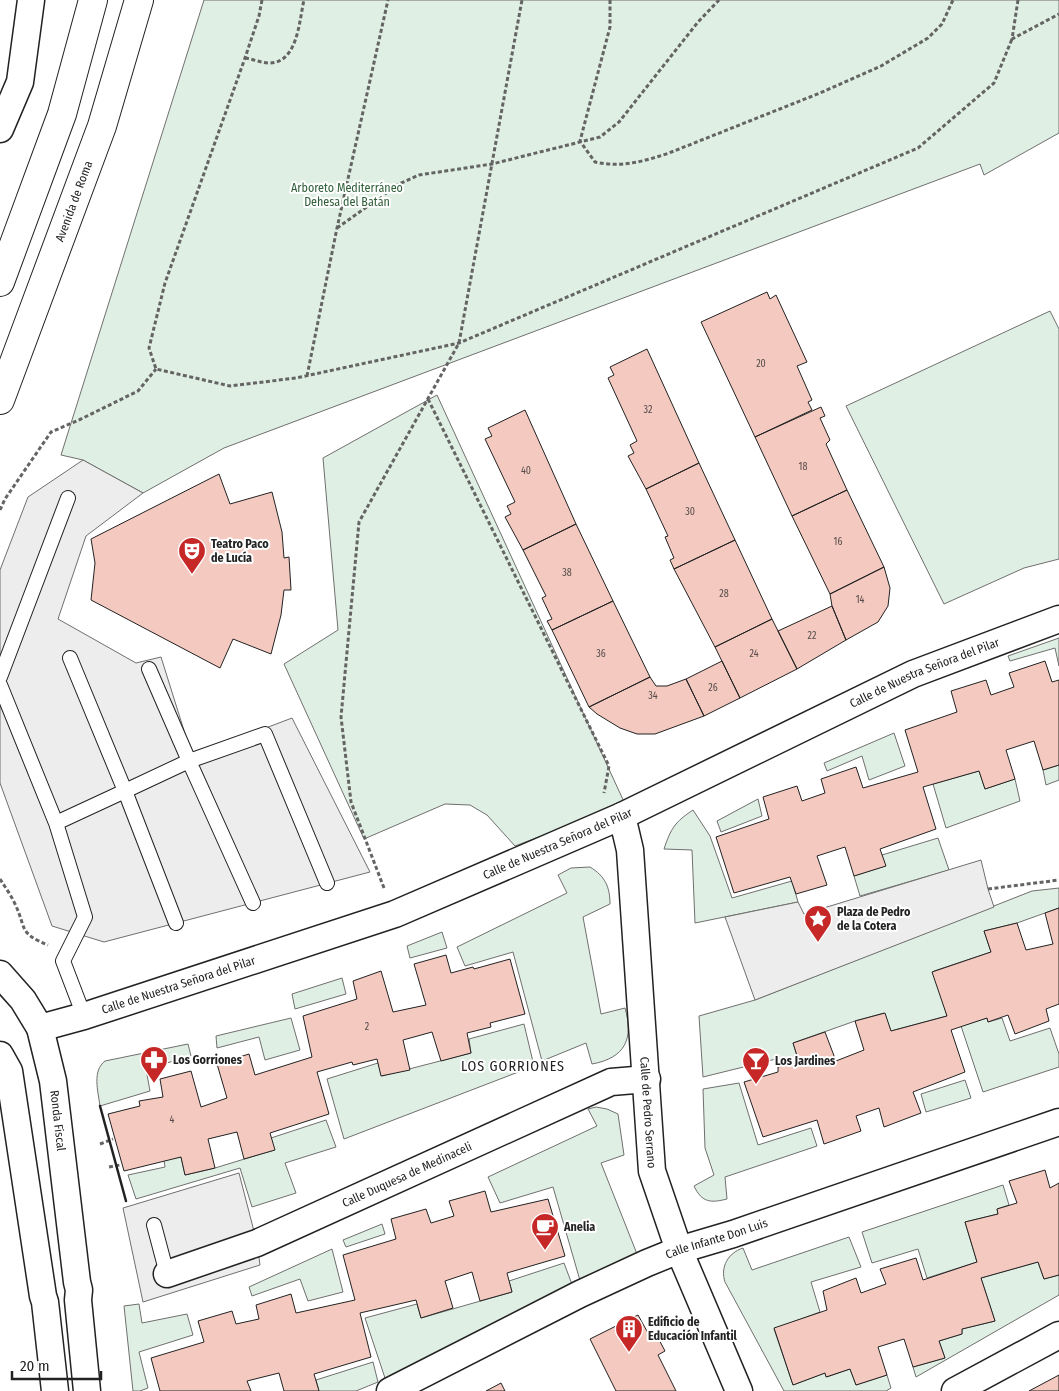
<svg xmlns="http://www.w3.org/2000/svg" width="1059" height="1391" font-family="'Fira Sans Condensed',sans-serif">
<rect width="100%" height="100%" fill="#fff"/>
<path fill="#e0efe3" stroke="#6f6f6f" d="M204 0H1059V133L984 175 980 164 224 448 143 493 83 460 61 455Z
M1050 311 1059 329V559L1024 568 944 604 846 406Z
M437 395 625 804 515 846 487 815 470 805 445 804 364 839 284 664 338 630 323 458Z
M1059 638V666L1055 648 1010 661 1008 656Z
M894 733 905 766 869 780 862 756 827 771 824 763Z
M1059 765V780L1046 785 1043 770Z
M979 771 985 789 1015 779 1020 801 946 828 933 784Z
M758 799 762 816 721 832 717 821Z
M693 810 710 836 732 898 792 881 798 902 695 923 692 850 664 849C671 828 675 822 693 810Z
M938 838 949 870 860 896 854 876 885 866 882 855Z
M590 867C605 876 610 887 610 904L583 917 601 1014 625 1008C634 1039 625 1058 592 1064L586 1043 542 1061 513 952 465 966 457 947 567 893 558 875 571 868Z
M1059 888V908L1017 923 984 931 991 952 934 971 947 1016 891 1031 884 1013 855 1021 793 1043 799 1062 782 1066 780 1058 703 1077 699 1016 755 1000 1032 891Z
M442 932 447 948 410 958 407 946Z
M342 978 346 994 295 1009 292 994Z
M291 1018 300 1050 265 1060 259 1037 217 1048 216 1036Z
M987 1018 988 1022 1002 1018 1010 1041 1050 1028 1059 1054V1067L983 1092 961 1026Z
M524 1024 534 1066 344 1139 327 1079 378 1063 382 1076 471 1053 469 1039Z
M188 1044 191 1056 146 1069 150 1091 100 1106C98 1091 92 1071 105 1061Z
M965 1080 971 1098 926 1112 921 1094Z
M739 1083 758 1145 811 1128 817 1146 725 1177 727 1199C711 1203 702 1203 694 1186L714 1175 705 1148 703 1089Z
M596 1107 607 1109 618 1114 624 1155 601 1163 639 1259 581 1284 553 1187 500 1203 488 1177 597 1126 588 1109Z
M326 1120 336 1147 285 1163 296 1193 252 1207 240 1168 136 1199 128 1175 165 1167 164 1160 181 1157 185 1175 215 1168 274 1150 271 1138Z
M1003 1185 1009 1205 997 1209 998 1214 965 1222 977 1262 927 1278 918 1249 872 1263 862 1232Z
M382 1224 385 1234 346 1247 343 1240Z
M849 1237 861 1267 811 1282 820 1312 774 1329 793 1385 825 1373 827 1377 850 1369 856 1385 887 1375 891 1388 886 1391H784L725 1282C720 1267 728 1253 743 1248L752 1270Z
M332 1249 343 1292 308 1301 300 1279 252 1296 249 1287Z
M1038 1262 1044 1279 1059 1275V1295L916 1377 913 1367 945 1358 939 1341 962 1334V1329L995 1321 981 1278Z
M564 1263 573 1287 386 1381 365 1318 417 1304 421 1318 512 1292 509 1281Z
M139 1304 142 1323 187 1314 193 1335 139 1352 148 1388 140 1391H133L124 1306Z
M373 1362 378 1382 356 1391H319L316 1380Z"/>
<path fill="#ededed" stroke="#6f6f6f" d="M83 460 143 493 86 536 58 619 136 663 161 657 192 756 292 718 370 872 104 942 52 926 0 783V570L28 497Z
M981 860 988 889 994 907 755 1000 725 917 798 902 804 914Z
M239 1173 257 1243 260 1265 143 1302 123 1208Z"/>
<path fill="#f3c9c0" stroke="#222" d="M767 292 770 299 776 295 807 362 797 366 812 400 808 402 812 410 755 437 701 322Z
M647 349 699 463 646 489 628 456 634 453 630 445 637 441 608 378 614 375 610 367Z
M821 407 825 416 820 418 830 440 826 444 847 490 792 516 755 437Z
M525 410 576 524 523 550 505 517 511 514 507 506 515 502 485 439 492 436 488 428Z
M699 463 735 540 674 569 670 560 674 558 665 537 668 536 646 489Z
M219 474 230 504 272 492 282 532 284 558 289 557 291 590H284L281 615 271 654 233 639 220 668 91 600 95 563 91 539Z
M847 490 884 567 830 594 792 516Z
M576 524 613 601 552 630 547 621 552 619 542 598 546 596 523 550Z
M735 540 772 619 715 647 674 569Z
M884 567 890 588 888 606 878 622 846 640 832 606 830 594Z
M613 601 650 677 589 707 552 630Z
M832 606 846 640 797 669 778 631Z
M772 619 797 669 740 698 715 647Z
M722 661 740 698 704 716 686 679Z
M1045 661 1052 682 1059 680V765L1043 770 1034 741 1006 750 1015 779 985 789 979 771 923 787 936 829 880 849 886 866 854 876 845 847 817 856 827 885 796 894 790 877 734 893 716 837 769 819 763 797 797 786 802 801 825 793 821 779 856 767 863 788 918 772 905 730 957 712 951 691 986 680 991 695 1014 687 1009 673Z
M650 677 656 686H667L686 679 704 716 655 734H637L620 728 597 714 589 707Z
M1059 908V1004L1046 1009 1049 1021 1015 1034 1008 1015 988 1022 987 1018 951 1030 965 1072 913 1092 921 1113 884 1127 879 1108 856 1116 861 1131 824 1144 817 1120 763 1137 744 1082 778 1072V1067L799 1062 793 1043 825 1032 836 1061 864 1050 855 1021 885 1013 891 1031 947 1016 932 972 991 952 984 931 1017 923 1026 950 1053 944 1045 913Z
M446 955 451 973 473 967 474 969 510 959 525 1014 490 1023 491 1027 467 1033 471 1053 441 1061 432 1032 403 1040 410 1070 381 1076 377 1059 353 1065 352 1062 317 1072 329 1114 270 1133 275 1150 244 1159 237 1132 208 1139 215 1168 185 1175 181 1157 124 1171 108 1114 140 1106 139 1101 163 1097 160 1079 191 1071 201 1107 227 1098 217 1064 249 1054 255 1075 312 1057 303 1016 357 999 353 981 381 971 393 1012 426 1005 414 964Z
M1045 1170 1050 1188 1059 1183V1275L1044 1279 1038 1262 981 1278 995 1321 962 1329V1334L939 1341 945 1358 913 1367 904 1339 878 1347 887 1375 856 1385 850 1369 826 1377 825 1373 793 1385 774 1328 827 1310 823 1291 856 1278 861 1293 886 1284 880 1269 916 1258 923 1280 977 1262 965 1222 998 1214 997 1209 1017 1203 1009 1181Z
M485 1191 491 1212 548 1199 565 1256 507 1273 512 1292 480 1301 472 1272 445 1281 453 1308 421 1318 416 1300 360 1313 371 1357 314 1374 319 1391H284L279 1373 247 1381 251 1391H160L151 1358 204 1342 198 1321 232 1311 236 1324 259 1319 256 1305 291 1294 296 1313 355 1300 343 1255 396 1239 391 1219 426 1209 431 1223 454 1216 449 1201Z
M638 1315 648 1333 654 1330 665 1351 658 1355 676 1391H616L590 1339Z
M1059 1375V1391H1029Z
M501 1383 505 1391H486Z"/>
<g fill="none" stroke-linecap="round" stroke-linejoin="round">
<defs>
<path id="lane" d="M70 658 125 791 189 761 149 669
M0 677 68 498
M0 685 56 823 85 917 63 961 84 1016
M56 823 125 791 176 923
M253 903 189 761 265 734 327 883
M154 1225 167 1274"/>
<g id="street">
<path d="M0 129 20 82 31 0"/>
<path id="s1" d="M622 816 630 850 652 1171 679 1250 739 1391"/>
<path id="s2" d="M0 974 23 1000 40 1028 53 1081 77 1282 79 1290 78 1300 87 1391"/>
<path id="s3" d="M40 1028 84 1016 395 914 622 816 913 674 1059 619"/>
<path d="M0 1055 9 1071 43 1296 45 1302 55 1391"/>
<path id="s4" d="M167 1274 257 1243 611 1082 647 1079"/>
<path id="s5" d="M390 1391 580 1294 647 1263 679 1250 733 1234 1059 1122"/>
<path d="M955 1391 1059 1335"/>
</g>
<g id="primary">
<path d="M0 282 62 114 93 0"/>
<path id="s6" d="M0 400 102 126 139 0"/>
</g>
</defs>
<use href="#lane" stroke="#222" stroke-width="16"/>
<use href="#street" stroke="#222" stroke-width="29"/>
<use href="#primary" stroke="#222" stroke-width="30"/>
<path stroke="#646464" stroke-width="3" stroke-dasharray="4 2.5" stroke-linecap="butt" d="M262 0 259 16 245 58 165 283 149 348 156 369 230 386 296 378 459 343 918 148 994 83 1012 39
M610 0V27L580 141 595 162C621 168 645 161 669 153L820 93 881 66 928 38 942 24 953 0
M1018 0 1012 39 1059 14
M245 58C253 59 261 63 269 63 298 63 299 21 304 0
M337 228 399 184 419 175 492 164 600 137 619 122 698 22 719 0
M307 376 337 228 388 0
M428 399 609 766 604 793
M0 510 5 499 51 432 81 419 138 391 156 369
M0 879C5 887 11 895 15 904 27 929 18 933 48 945
M384 888 351 802 341 717 359 522 459 343 522 0
M988 889 1059 880
M100 1144 113 1139
M109 1167 120 1165"/>
<use href="#lane" stroke="#fff" stroke-width="14"/>
<use href="#street" stroke="#fff" stroke-width="26"/>
<use href="#primary" stroke="#fff" stroke-width="28"/>
<path stroke="#222" stroke-width="2.5" d="M100 1106 126 1201"/>
</g>
<defs>
<symbol id="theatre-pin" viewBox="-11 -11 22 30"><path d="M0 17L-7.5 6A9.5 9.5 0 1 1 7.5 6Z" fill="#c62828" stroke="#fff"/><path d="M-5-5.5Q0-4 5-5.5V0Q5 5 0 6Q-5 5-5 0ZM-3.3-2.5H-1v1.5H-3.3ZM1-2.5H3.3v1.5H1ZM-2.8 1Q0 5.5 2.8 1Z" fill="#fff"/></symbol>
<symbol id="sight-pin" viewBox="-11 -11 22 30"><path d="M0 17L-7.5 6A9.5 9.5 0 1 1 7.5 6Z" fill="#c62828" stroke="#fff"/><path d="M0-6L1.8-2.2L6-1.7L2.9 1.2L3.7 5.4L0 3.3L-3.7 5.4L-2.9 1.2L-6-1.7L-1.8-2.2Z" fill="#fff"/></symbol>
<symbol id="pharmacy-pin" viewBox="-11 -11 22 30"><path d="M0 17L-7.5 6A9.5 9.5 0 1 1 7.5 6Z" fill="#c62828" stroke="#fff"/><path d="M-2-6h4v4h4v4h-4v4h-4v-4h-4v-4h4Z" fill="#fff"/></symbol>
<symbol id="bar-pin" viewBox="-11 -11 22 30"><path d="M0 17L-7.5 6A9.5 9.5 0 1 1 7.5 6Z" fill="#c62828" stroke="#fff"/><path d="M-6-5H6L.8 .8V4.5H3.5V6h-7V4.5H-.8V.8Z" fill="#fff"/></symbol>
<symbol id="cafe-pin" viewBox="-11 -11 22 30"><path d="M0 17L-7.5 6A9.5 9.5 0 1 1 7.5 6Z" fill="#c62828" stroke="#fff"/><path d="M-5.5-4.5H6V0H3Q3 3.5 0 3.5H-2.5Q-5.5 3.5-5.5 0ZM3-3.2v2h1.7v-2ZM-6 4.5H4V6H-6Z" fill="#fff"/></symbol>
<symbol id="building-pin" viewBox="-11 -11 22 30"><path d="M0 17L-7.5 6A9.5 9.5 0 1 1 7.5 6Z" fill="#c62828" stroke="#fff"/><path d="M-4-6H4V6H1V3H-1V6H-4ZM-2.5-4.3h1.7v1.8h-1.7ZM.8-4.3h1.7v1.8H.8ZM-2.5-1h1.7V.8h-1.7ZM.8-1h1.7V.8H.8Z" fill="#fff"/></symbol>
</defs>
<g fill-rule="evenodd">
<use href="#theatre-pin" x="176" y="535" width="32" height="43"/>
<use href="#sight-pin" x="802" y="903" width="32" height="43"/>
<use href="#pharmacy-pin" x="138" y="1044" width="32" height="43"/>
<use href="#bar-pin" x="740" y="1045" width="32" height="43"/>
<use href="#cafe-pin" x="529" y="1211" width="32" height="43"/>
<use href="#building-pin" x="613" y="1313" width="32" height="43"/>
</g>
<g text-anchor="middle" dominant-baseline="central" stroke-width="4" stroke-linejoin="round" paint-order="stroke">
<g font-size="10" fill="#564c4a">
<text x="761" y="364">20</text>
<text x="648" y="410">32</text>
<text x="803" y="467">18</text>
<text x="526" y="471">40</text>
<text x="690" y="512">30</text>
<text x="838" y="542">16</text>
<text x="567" y="573">38</text>
<text x="724" y="594">28</text>
<text x="860" y="600">14</text>
<text x="812" y="636">22</text>
<text x="601" y="654">36</text>
<text x="754" y="654">24</text>
<text x="713" y="688">26</text>
<text x="653" y="696">34</text>
<text x="367" y="1027">2</text>
<text x="172" y="1120">4</text>
</g>
<g font-size="12" fill="#2f5e38" stroke="#fff">
<text x="347" y="188">Arboreto Mediterráneo<tspan x="347" dy="14">Dehesa del Batán</tspan></text>
</g>
<g font-size="12" fill="#222" stroke="#fff">
<text stroke="none"><textPath href="#s6" startOffset="212">Avenida de Roma</textPath></text>
<text stroke="none"><textPath href="#s3" startOffset="955">Calle de Nuestra Señora del Pilar</textPath></text>
<text stroke="none"><textPath href="#s3" startOffset="550">Calle de Nuestra Señora del Pilar</textPath></text>
<text stroke="none"><textPath href="#s3" startOffset="145">Calle de Nuestra Señora del Pilar</textPath></text>
<text stroke="none"><textPath href="#s1" startOffset="298">Calle de Pedro Serrano</textPath></text>
<text stroke="none"><textPath href="#s2" startOffset="162">Ronda Fiscal</textPath></text>
<text stroke="none"><textPath href="#s4" startOffset="260">Calle Duquesa de Medinaceli</textPath></text>
<text stroke="none"><textPath href="#s5" startOffset="361">Calle Infante Don Luis</textPath></text>
</g>
<g font-size="12" font-weight="bold" fill="#222" stroke="#fff" text-anchor="start">
<text x="211" y="544">Teatro Paco<tspan x="211" dy="14">de Lucía</tspan></text>
<text x="837" y="912">Plaza de Pedro<tspan x="837" dy="14">de la Cotera</tspan></text>
<text x="173" y="1060">Los Gorriones</text>
<text x="775" y="1061">Los Jardines</text>
<text x="564" y="1227">Anelia</text>
<text x="648" y="1322">Edificio de<tspan x="648" dy="14">Educación Infantil</tspan></text>
</g>
<g font-size="14" letter-spacing="1" fill="#222" stroke="#fff">
<text x="513" y="1066">LOS GORRIONES</text>
</g>
</g>
<path d="M12 1371v8h89v-8" fill="none" stroke="#222222" stroke-width="2.5"/>
<text x="20" y="1371" font-size="15" fill="#222222" stroke="#ffffff" stroke-width="4" paint-order="stroke">20 m</text>
</svg>
